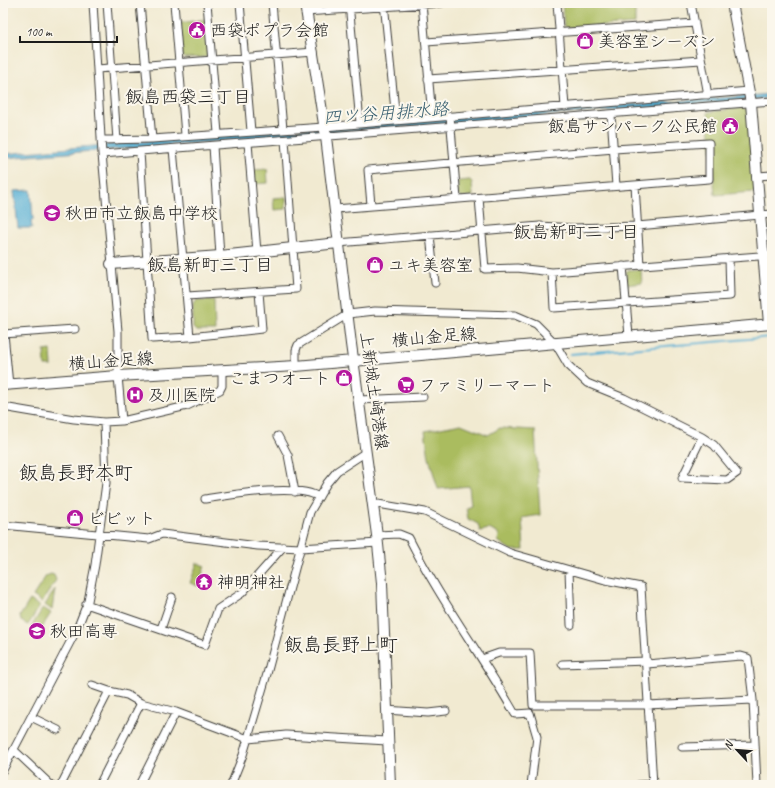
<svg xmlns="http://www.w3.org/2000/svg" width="775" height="788" font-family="Caveat,'Klee One',sans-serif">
<rect width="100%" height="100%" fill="#fbf7ec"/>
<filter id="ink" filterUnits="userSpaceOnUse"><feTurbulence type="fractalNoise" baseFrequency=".025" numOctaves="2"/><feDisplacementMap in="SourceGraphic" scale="8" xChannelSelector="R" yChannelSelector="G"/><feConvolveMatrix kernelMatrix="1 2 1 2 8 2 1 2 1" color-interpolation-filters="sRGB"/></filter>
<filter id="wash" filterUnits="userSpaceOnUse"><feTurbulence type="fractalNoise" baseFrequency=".012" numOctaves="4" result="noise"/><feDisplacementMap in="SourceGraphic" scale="16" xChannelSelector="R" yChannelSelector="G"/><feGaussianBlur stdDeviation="0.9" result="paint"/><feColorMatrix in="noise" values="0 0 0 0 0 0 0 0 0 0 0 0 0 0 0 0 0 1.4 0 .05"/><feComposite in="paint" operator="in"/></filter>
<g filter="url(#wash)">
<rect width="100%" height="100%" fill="#f1ead1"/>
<path fill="#aabc5f" stroke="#636c3e" d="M562 3H635V24L568 28 564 26Z
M205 19 209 54 207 57 185 58 182 57 180 23Z
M742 108 748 110 755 192 715 195 708 112Z
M267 169 268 183 255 184 254 170Z
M470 180 472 182 473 196 461 197 458 195V181Z
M286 197V209L274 210 273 198Z
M641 269 642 283 627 285 626 272 628 270Z
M214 300 215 331H196L193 328V305L196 301Z
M51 350 52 366H45L44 351Z
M461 424 488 435 500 428 535 430 540 515 522 518 524 550H511L498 541 499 534 489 529 480 531 478 524 468 519 466 507 471 505 469 486 438 489 429 458 425 431Z
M197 563 205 566 198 586 190 583Z
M51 574 54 575 56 580 42 602 33 596 46 576Z
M55 589 52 610 45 605Z
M30 600 40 606 28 625 21 621 20 616Z
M43 608 51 613 40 630H36L31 627Z"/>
<path fill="#57afd4" stroke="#3a6678" d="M772 94V98L3 158V154L183 138Z
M31 190 33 220 31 221 32 228H18L14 191Z"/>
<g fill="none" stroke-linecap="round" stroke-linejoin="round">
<path stroke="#57afd4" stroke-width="2" d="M570 354 772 337"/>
</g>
</g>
<g filter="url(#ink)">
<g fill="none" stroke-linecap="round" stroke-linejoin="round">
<defs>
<path id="street" d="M93 3 102 154 118 331V376L122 421
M107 3 117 140
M140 3 152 139
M174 3 185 135
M207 3 218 133
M240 3 251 131
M272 3 283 129
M349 3 360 123
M384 3 396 120
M422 3 432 117
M557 3 565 107
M691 3 708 95
M305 12 442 3
M426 42 695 23
M97 69 314 52
M428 79 701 60
M611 115 616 186
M450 116 457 199
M101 140 152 139 324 127 749 91
M248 143 257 252
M213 146 220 256
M173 149 190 337
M140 152 152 339 190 337 262 329 259 292
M102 154 772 101
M757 176 772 175
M635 185 640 265
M479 198 485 269 517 268 552 272 772 255
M335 209 709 179V143L614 149 368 170 371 205
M430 235 435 283
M338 243 540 226 574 228 637 226 772 214
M623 266 629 336
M552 272 554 308 730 296 729 258
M187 296 296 289 285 140
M3 334 75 329
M4 334 9 385
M296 366V350L298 345 348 314 375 311 515 315 536 324 555 343 568 365 587 383 624 398 702 437 714 445 737 473 727 480 682 478 702 437
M359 400 423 397
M3 407 74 419 104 422 122 421 187 406 220 390 222 386V370
M278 436 288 455 295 492
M205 499C230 495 298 483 319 497
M372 503 425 512 510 553 605 580 641 587 653 785
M3 525 149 539 162 534 258 546 301 548 378 543
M377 535 399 534 409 538C440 600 481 654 515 714L530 713 537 737 531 785
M569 570 571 625
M86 604 205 645 218 609 242 593 283 547
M161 629 172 597
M482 659 499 653H530L533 705H647L753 700
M562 664 647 661
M647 664 741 656 748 658 753 700 757 785
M92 685 109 691
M386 710 428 713 446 711
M31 717 58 730
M682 747 755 745
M14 750 51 785
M3 770 77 629 88 601 95 565 106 483 104 422
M61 785 109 691 127 695 141 703 176 712 248 739 286 735 387 741
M99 785 141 703
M139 785 176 712
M231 785 243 755 267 674 310 512 327 483 337 471 366 452
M638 785 653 784"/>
<path id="secondary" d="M305 3 326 137 351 344 377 535 382 583 390 785
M732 3 751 103 769 324
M111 264 220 256 338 243
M3 385 118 376 296 366 772 324"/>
</defs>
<use href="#street" stroke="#3c3b37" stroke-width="9"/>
<use href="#secondary" stroke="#3c3b37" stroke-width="12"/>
<use href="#street" stroke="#fff" stroke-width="7"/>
<use href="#secondary" stroke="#fff" stroke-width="10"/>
</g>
</g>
<defs>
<symbol id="civic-disc" viewBox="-11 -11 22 22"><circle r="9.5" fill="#b5179e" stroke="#fbf7ec"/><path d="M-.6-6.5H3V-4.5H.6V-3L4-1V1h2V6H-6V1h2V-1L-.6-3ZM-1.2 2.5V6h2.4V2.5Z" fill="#fff"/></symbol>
<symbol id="shop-disc" viewBox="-11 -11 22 22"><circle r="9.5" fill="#b5179e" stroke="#fbf7ec"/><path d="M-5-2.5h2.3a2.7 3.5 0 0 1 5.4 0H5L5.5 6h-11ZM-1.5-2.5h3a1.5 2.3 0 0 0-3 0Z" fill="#fff"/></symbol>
<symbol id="school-disc" viewBox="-11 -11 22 22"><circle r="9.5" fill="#b5179e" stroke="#fbf7ec"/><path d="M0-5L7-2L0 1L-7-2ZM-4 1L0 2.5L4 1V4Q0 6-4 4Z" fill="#fff"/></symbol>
<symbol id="supermarket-disc" viewBox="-11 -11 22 22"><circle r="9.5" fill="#b5179e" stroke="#fbf7ec"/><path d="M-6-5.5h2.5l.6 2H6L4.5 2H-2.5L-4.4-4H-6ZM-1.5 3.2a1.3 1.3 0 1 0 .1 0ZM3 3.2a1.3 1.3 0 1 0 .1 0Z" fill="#fff"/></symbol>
<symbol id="hospital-disc" viewBox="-11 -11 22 22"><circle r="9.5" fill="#b5179e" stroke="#fbf7ec"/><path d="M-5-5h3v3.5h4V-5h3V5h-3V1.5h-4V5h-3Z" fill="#fff"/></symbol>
<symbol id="temple-disc" viewBox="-11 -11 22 22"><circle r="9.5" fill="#b5179e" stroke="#fbf7ec"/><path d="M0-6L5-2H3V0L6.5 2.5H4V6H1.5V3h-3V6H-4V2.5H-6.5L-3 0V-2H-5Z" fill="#fff"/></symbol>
<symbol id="university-disc" viewBox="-11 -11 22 22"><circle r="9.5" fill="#b5179e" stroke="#fbf7ec"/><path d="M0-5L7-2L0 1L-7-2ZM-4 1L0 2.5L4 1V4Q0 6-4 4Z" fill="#fff"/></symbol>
</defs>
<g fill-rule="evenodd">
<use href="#civic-disc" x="187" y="20" width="20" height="20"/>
<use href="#shop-disc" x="575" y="31" width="20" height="20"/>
<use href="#civic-disc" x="720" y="116" width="20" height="20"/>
<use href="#school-disc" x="42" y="203" width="20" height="20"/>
<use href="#shop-disc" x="365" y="255" width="20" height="20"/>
<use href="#shop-disc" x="334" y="368" width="20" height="20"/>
<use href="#supermarket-disc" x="396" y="375" width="20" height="20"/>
<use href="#hospital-disc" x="125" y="385" width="20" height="20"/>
<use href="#shop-disc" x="65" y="508" width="20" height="20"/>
<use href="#temple-disc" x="194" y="572" width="20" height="20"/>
<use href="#university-disc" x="27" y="621" width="20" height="20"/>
</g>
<g text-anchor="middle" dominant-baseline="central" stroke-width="4" stroke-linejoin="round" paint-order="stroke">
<g font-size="17" fill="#1c1c1c" stroke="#fbf7ec" text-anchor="start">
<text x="210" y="30">西袋ポプラ会館</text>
<text x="598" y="41">美容室シーズン</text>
<text x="717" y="126" text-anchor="end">飯島サンパーク公民館</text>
<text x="65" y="213">秋田市立飯島中学校</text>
<text x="388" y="265">ユキ美容室</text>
<text x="331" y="378" text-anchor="end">こまつオート</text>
<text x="419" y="385">ファミリーマート</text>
<text x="148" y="395">及川医院</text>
<text x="88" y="518">ビビット</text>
<text x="217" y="582">神明神社</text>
<text x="50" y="631">秋田高専</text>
</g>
<g font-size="17" fill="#1c1c1c" stroke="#fbf7ec">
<text transform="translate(434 337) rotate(-5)">横山金足線</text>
<text transform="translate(111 361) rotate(-4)">横山金足線</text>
<text transform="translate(374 391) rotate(82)">上新城土崎港線</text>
</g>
<g font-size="18" fill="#1c1c1c" stroke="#fbf7ec">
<text x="188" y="97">飯島西袋三丁目</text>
<text x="576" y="232">飯島新町二丁目</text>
<text x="210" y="265">飯島新町三丁目</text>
</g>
<g font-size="18" font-style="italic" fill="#375e6f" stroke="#fbf7ec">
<text transform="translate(386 113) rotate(-4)">四ツ谷用排水路</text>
</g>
<g font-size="19" fill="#1c1c1c" stroke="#fbf7ec">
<text x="76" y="473">飯島長野本町</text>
<text x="341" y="645">飯島長野上町</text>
</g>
</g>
<rect width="775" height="788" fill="none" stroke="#fbf7ec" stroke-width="16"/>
<g transform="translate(737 750) rotate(296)" stroke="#fbf7ec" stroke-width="3" paint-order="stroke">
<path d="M0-3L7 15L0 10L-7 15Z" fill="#1c1c1c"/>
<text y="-6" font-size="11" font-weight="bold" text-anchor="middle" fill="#1c1c1c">N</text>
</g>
<path d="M20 36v6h97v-6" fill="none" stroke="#1c1c1c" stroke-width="2"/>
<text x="26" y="36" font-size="12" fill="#1c1c1c" stroke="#fbf7ec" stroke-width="3" paint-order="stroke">100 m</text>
</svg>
